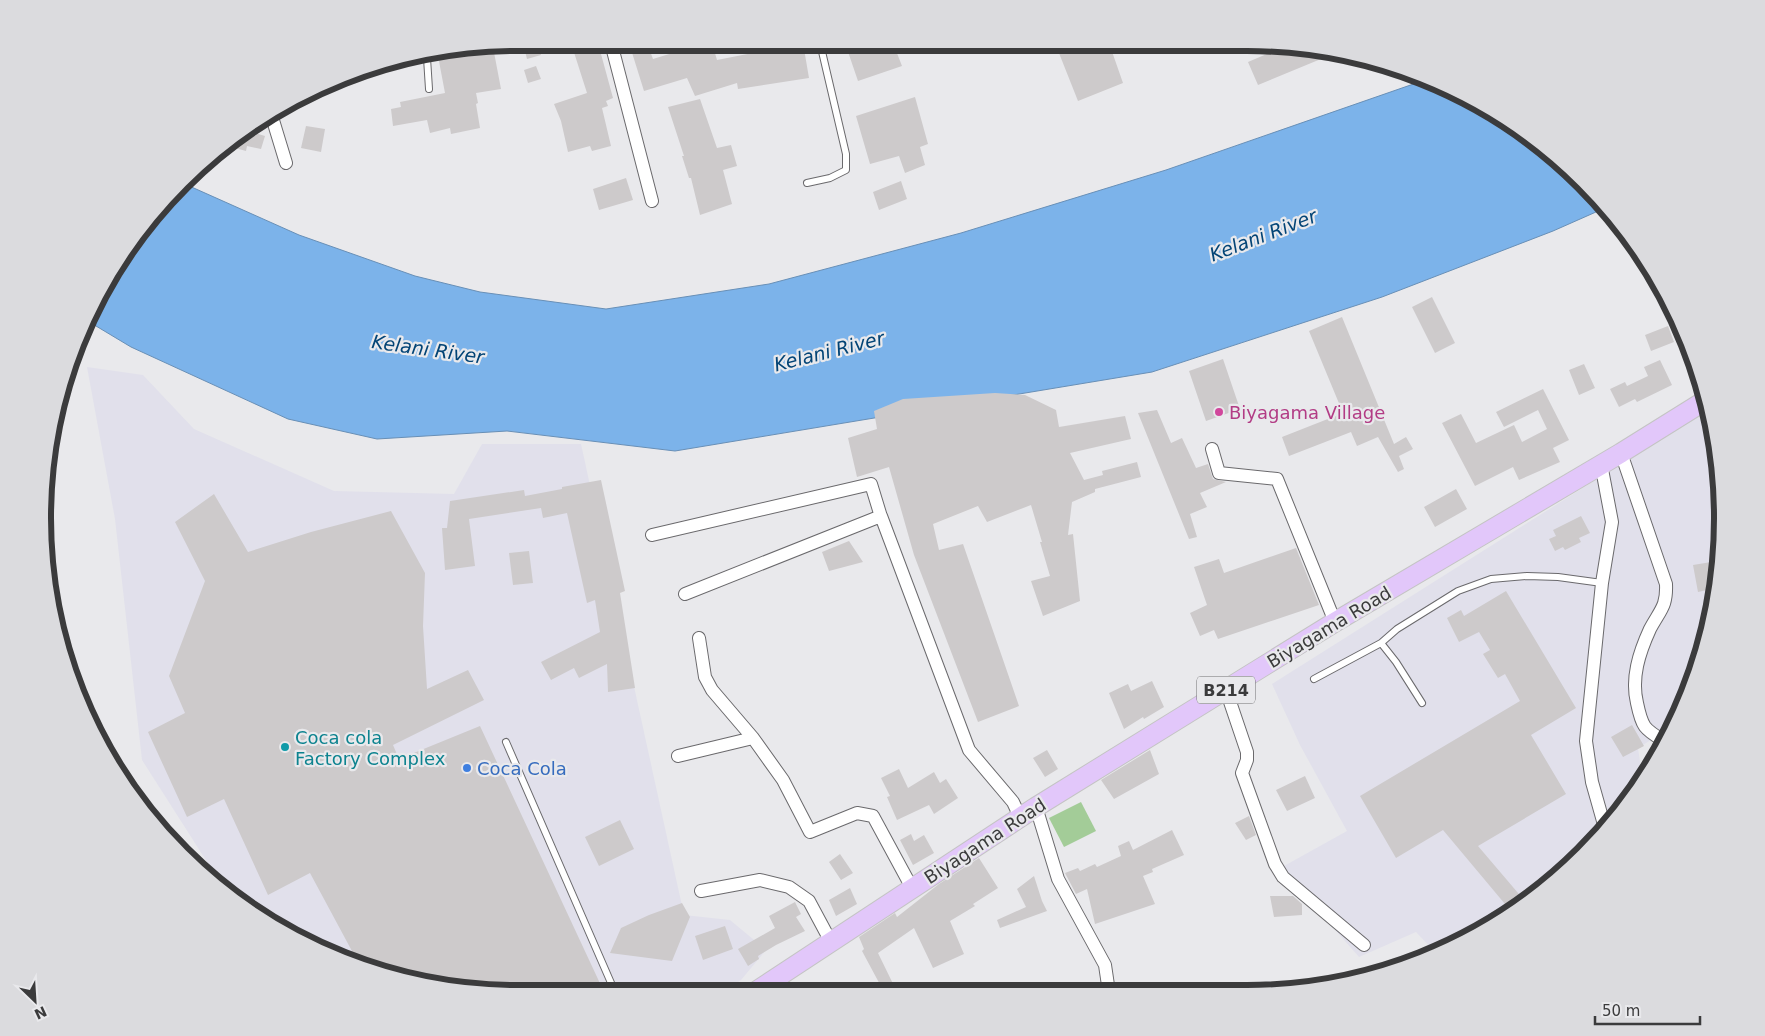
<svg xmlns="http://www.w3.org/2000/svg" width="1765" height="1036" font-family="'DejaVu Sans',sans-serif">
<rect width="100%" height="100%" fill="#e9e9ec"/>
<path fill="#e1e0eb" d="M87 367 143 375 194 429 334 491 454 494 482 444H581L684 915 730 920 766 950 741 980 723 992H487L365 968 254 914 223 887 142 760 115 519Z
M1708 409 1713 425 1722 518 1713 610 1686 700 1672 727 1638 748 1643 782 1583 854 1485 930 1435 952 1416 932 1359 957 1294 883 1284 866 1347 831 1300 745 1272 684Z"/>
<path fill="#a3cc98" d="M1081 802 1096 831 1064 847 1049 818Z"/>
<path fill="#7cb3ea" stroke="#688fb6" d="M1425 80 1511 122 1583 182 1605 208 1553 231 1382 297 1152 372 675 451 507 431 377 439 288 419 131 347 91 323 123 254 187 185 299 235 415 276 480 292 606 309 769 284 961 233 1166 170Z"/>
<path fill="#cdcacb" d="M523 43H561V47L540 52 541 55 527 59Z
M571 43H601L604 54H601L613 98 606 101 608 106 602 108 611 146 592 151 590 146 568 152 561 121 554 104 587 93Z
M629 43H647L653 59 705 43H712L717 60 803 43 809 78 738 89 737 83 695 96 687 78 644 91Z
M845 43H893L902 66 858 81Z
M1055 43H1109L1123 83 1078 101Z
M1288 45 1333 54 1258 85 1248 62Z
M493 47 501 89 476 93 478 103 476 104 480 128 451 134 450 128 430 133 427 120 393 126 391 109 401 107 400 102 445 93 438 56Z
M536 66 541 79 528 83 524 70Z
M915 97 928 144 920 147 925 165 905 173 899 156 870 164 856 116Z
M700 99 717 148 731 145 737 166 723 170 732 204 700 215 691 178H689L682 156H684L668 107Z
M306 126 325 129 321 152 301 148Z
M248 131 265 136 261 149 247 146 246 151 224 145 229 141Z
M626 178 633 200 599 210 593 189Z
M901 181 907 199 879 210 873 192Z
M1432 297 1455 343 1435 353 1412 307Z
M1342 317 1394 444 1406 437 1413 449 1399 456 1404 469 1398 472 1378 437 1357 446 1351 432 1289 456 1282 437 1343 413 1309 331Z
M1668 326 1674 342 1651 351 1645 335Z
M1223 359 1240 409 1206 421 1189 371Z
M1660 360 1672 385 1637 402 1635 399 1619 407 1610 389 1625 382 1627 386 1648 376 1644 367Z
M1584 364 1595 388 1579 395 1569 370Z
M1543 389 1569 440 1553 448 1560 462 1519 480 1513 467 1475 486 1442 423 1461 414 1476 443 1514 425 1522 442 1547 429 1538 410 1504 427 1496 412Z
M995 393 1025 395 1056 410 1059 427 1125 416 1131 439 1070 453 1084 480 1103 475 1102 471 1137 462 1141 477 1095 489V492L1072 502 1068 535 1073 534 1080 601 1043 616 1031 581 1050 576 1040 542H1042L1031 505 987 522 978 506 933 524 939 550 963 544 1019 706 978 722 914 555 889 467 857 477 848 438 877 429 874 411 903 399Z
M1157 410 1171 443 1182 438 1196 468 1208 464 1213 479 1226 482 1200 493 1207 507 1190 514 1197 537 1189 539 1138 413Z
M601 480 625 591 620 593 635 688 608 692 607 664 579 678 574 668 551 680 541 662 600 632 595 600 587 603 567 513 543 518 541 508 469 519 475 566 445 570 442 528H447L450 501 524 490 525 496 562 489V487Z
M1456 489 1467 509 1435 527 1424 507Z
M214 494 248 552 311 532 391 511 425 573 423 626 427 689 468 670 484 700 393 745 399 759 480 726 604 992H487L365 968 360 966 310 873 268 895 224 799 187 817 148 732 185 713 169 676 205 581 175 522Z
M1581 516 1590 533 1579 538 1581 542 1565 550 1563 547 1555 551 1549 539 1556 536 1553 530Z
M849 541 863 562 829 571 822 552Z
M1296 548 1319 605 1218 639 1214 630 1200 636 1190 613 1207 605 1194 567 1219 559 1224 573Z
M529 551 533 583 513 585 509 553Z
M1711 562 1716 588 1698 592 1693 565Z
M1506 591 1576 708 1531 735 1566 794 1478 846 1524 900 1510 910 1443 830 1396 858 1360 796 1520 701 1505 674 1498 678 1483 654 1490 650 1479 632 1459 642 1447 618 1461 610 1464 616Z
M1152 681 1164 707 1144 719 1143 717 1124 729 1109 693 1128 684 1131 691Z
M1632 725 1644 746 1623 757 1611 737Z
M1047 750 1058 769 1045 777 1033 758Z
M1150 750 1159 774 1114 799 1101 780Z
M899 769 908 788 934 772 940 783 946 779 958 798 934 814 929 805 897 820 887 797 890 796 881 778Z
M1305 776 1315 798 1287 811 1276 790Z
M1249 816 1256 835 1246 840 1235 823Z
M620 820 634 849 599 866 585 837Z
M1172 830 1184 855 1152 869 1153 872 1143 876 1155 904 1095 924 1087 889 1076 894 1065 873 1078 868 1080 871 1095 864 1097 867 1121 856 1118 846 1129 841 1133 850Z
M911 834 914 841 924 835 934 853 913 865 900 840Z
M840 854 853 873 841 880 829 862Z
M979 858 998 888 973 904 975 906 950 921 964 954 933 968 914 928 878 953 897 992H884L862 951 864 949 859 937 895 913 897 917 939 884Z
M1034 876 1042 901 1047 911 1000 928 997 920 1026 907 1017 889Z
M850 888 857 904 836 916 829 900Z
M1270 896H1293L1302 904V915L1274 917Z
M795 902 801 914 796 917 805 931 776 945 758 956 759 959 748 966 738 949 775 928 769 916Z
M682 903 690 917 672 961 610 953 621 928 649 915Z
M725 926 733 949 703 960 695 936Z"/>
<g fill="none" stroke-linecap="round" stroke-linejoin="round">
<defs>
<path id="lane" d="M427 58 429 89
M807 183 830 178 846 170V154L820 43
M1314 679 1381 643
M1422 703 1396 662 1381 643 1397 629 1458 591 1491 579 1527 576 1558 577 1602 583
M506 742 615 992"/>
<path id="street" d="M611 43 652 201
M272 117 286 163
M1212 449 1219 473 1277 479 1335 622
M1621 453 1666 584C1667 607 1660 610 1650 629 1639 653 1631 678 1637 703 1642 727 1644 729 1664 741
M1601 464 1612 522 1602 583 1586 741 1592 782 1605 828
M652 535 871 484 882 520
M685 594 881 516 969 750 1013 802 1020 817
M699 638 705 677 712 690 753 738 783 780 810 832 857 813 873 816 912 888
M1226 690 1247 752V760L1242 773 1275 864 1283 877 1364 945
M678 756 753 738
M1036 807 1058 879 1105 965 1109 992
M701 891 760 880 789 887 809 901 831 942"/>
<path id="primary" d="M755 992 1036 807 1335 622 1621 453 1706 400"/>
</defs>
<use href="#lane" stroke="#6a696c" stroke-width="8"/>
<use href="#street" stroke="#6a696c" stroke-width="14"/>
<use href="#primary" stroke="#c4c4c4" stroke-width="21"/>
<use href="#lane" stroke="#fff" stroke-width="6"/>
<use href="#street" stroke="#fff" stroke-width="12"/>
<use href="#primary" stroke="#e2c7fa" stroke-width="19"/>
</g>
<circle fill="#d1479c" stroke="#e9e9ec" stroke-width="2" cx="1219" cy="412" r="5"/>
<circle fill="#0f9aa8" stroke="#e9e9ec" stroke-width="2" cx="285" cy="747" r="5"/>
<circle fill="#3f7fe0" stroke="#e9e9ec" stroke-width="2" cx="467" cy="768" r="5"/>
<g text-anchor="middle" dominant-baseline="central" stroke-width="4.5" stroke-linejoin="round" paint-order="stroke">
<rect fill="#e9e9ec" stroke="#6f6f71" stroke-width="1" x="1197" y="676.5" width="58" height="27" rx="4"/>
<g font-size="16" font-weight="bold" fill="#3b3b3c">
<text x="1226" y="690">B214</text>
</g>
<g font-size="18" fill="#b23c85" stroke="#e9e9ec" text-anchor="start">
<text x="1229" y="412">Biyagama Village</text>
</g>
<g font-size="18" fill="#3b3b3c" stroke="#e9e9ec">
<text transform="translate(1329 627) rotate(-31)">Biyagama Road</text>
<text transform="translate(985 841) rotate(-33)">Biyagama Road</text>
</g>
<g font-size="18" fill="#0d838f" stroke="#e9e9ec" text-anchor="start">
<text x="295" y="737">Coca cola<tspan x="295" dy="21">Factory Complex</tspan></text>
</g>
<g font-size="18" fill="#366cbe" stroke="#e9e9ec" text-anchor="start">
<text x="477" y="768">Coca Cola</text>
</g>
<g font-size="19" font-style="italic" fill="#034476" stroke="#e9e9ec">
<text transform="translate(1263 235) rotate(-21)">Kelani River</text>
<text transform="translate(428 349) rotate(8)">Kelani River</text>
<text transform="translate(829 351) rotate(-14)">Kelani River</text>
</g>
</g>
<path d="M0 0H1765V1036H0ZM518 51H1247A467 467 0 0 1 1714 518V518A467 467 0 0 1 1247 985H518A467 467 0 0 1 51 518V518A467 467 0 0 1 518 51Z" fill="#dbdbde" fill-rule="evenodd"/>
<path fill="none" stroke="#3b3b3c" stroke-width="6" d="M518 51H1247A467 467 0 0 1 1714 518V518A467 467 0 0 1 1247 985H518A467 467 0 0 1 51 518V518A467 467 0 0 1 518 51Z"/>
<g transform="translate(35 1001) rotate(155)" stroke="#e9e9ec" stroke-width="4" paint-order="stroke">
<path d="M0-4L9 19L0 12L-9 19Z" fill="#3b3b3c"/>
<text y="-8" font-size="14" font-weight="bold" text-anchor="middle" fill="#3b3b3c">N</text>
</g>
<path d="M1595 1016v8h105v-8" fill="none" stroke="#3b3b3c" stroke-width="2.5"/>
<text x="1602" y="1016" font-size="15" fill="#3b3b3c" stroke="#e9e9ec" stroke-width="4" paint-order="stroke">50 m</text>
</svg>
